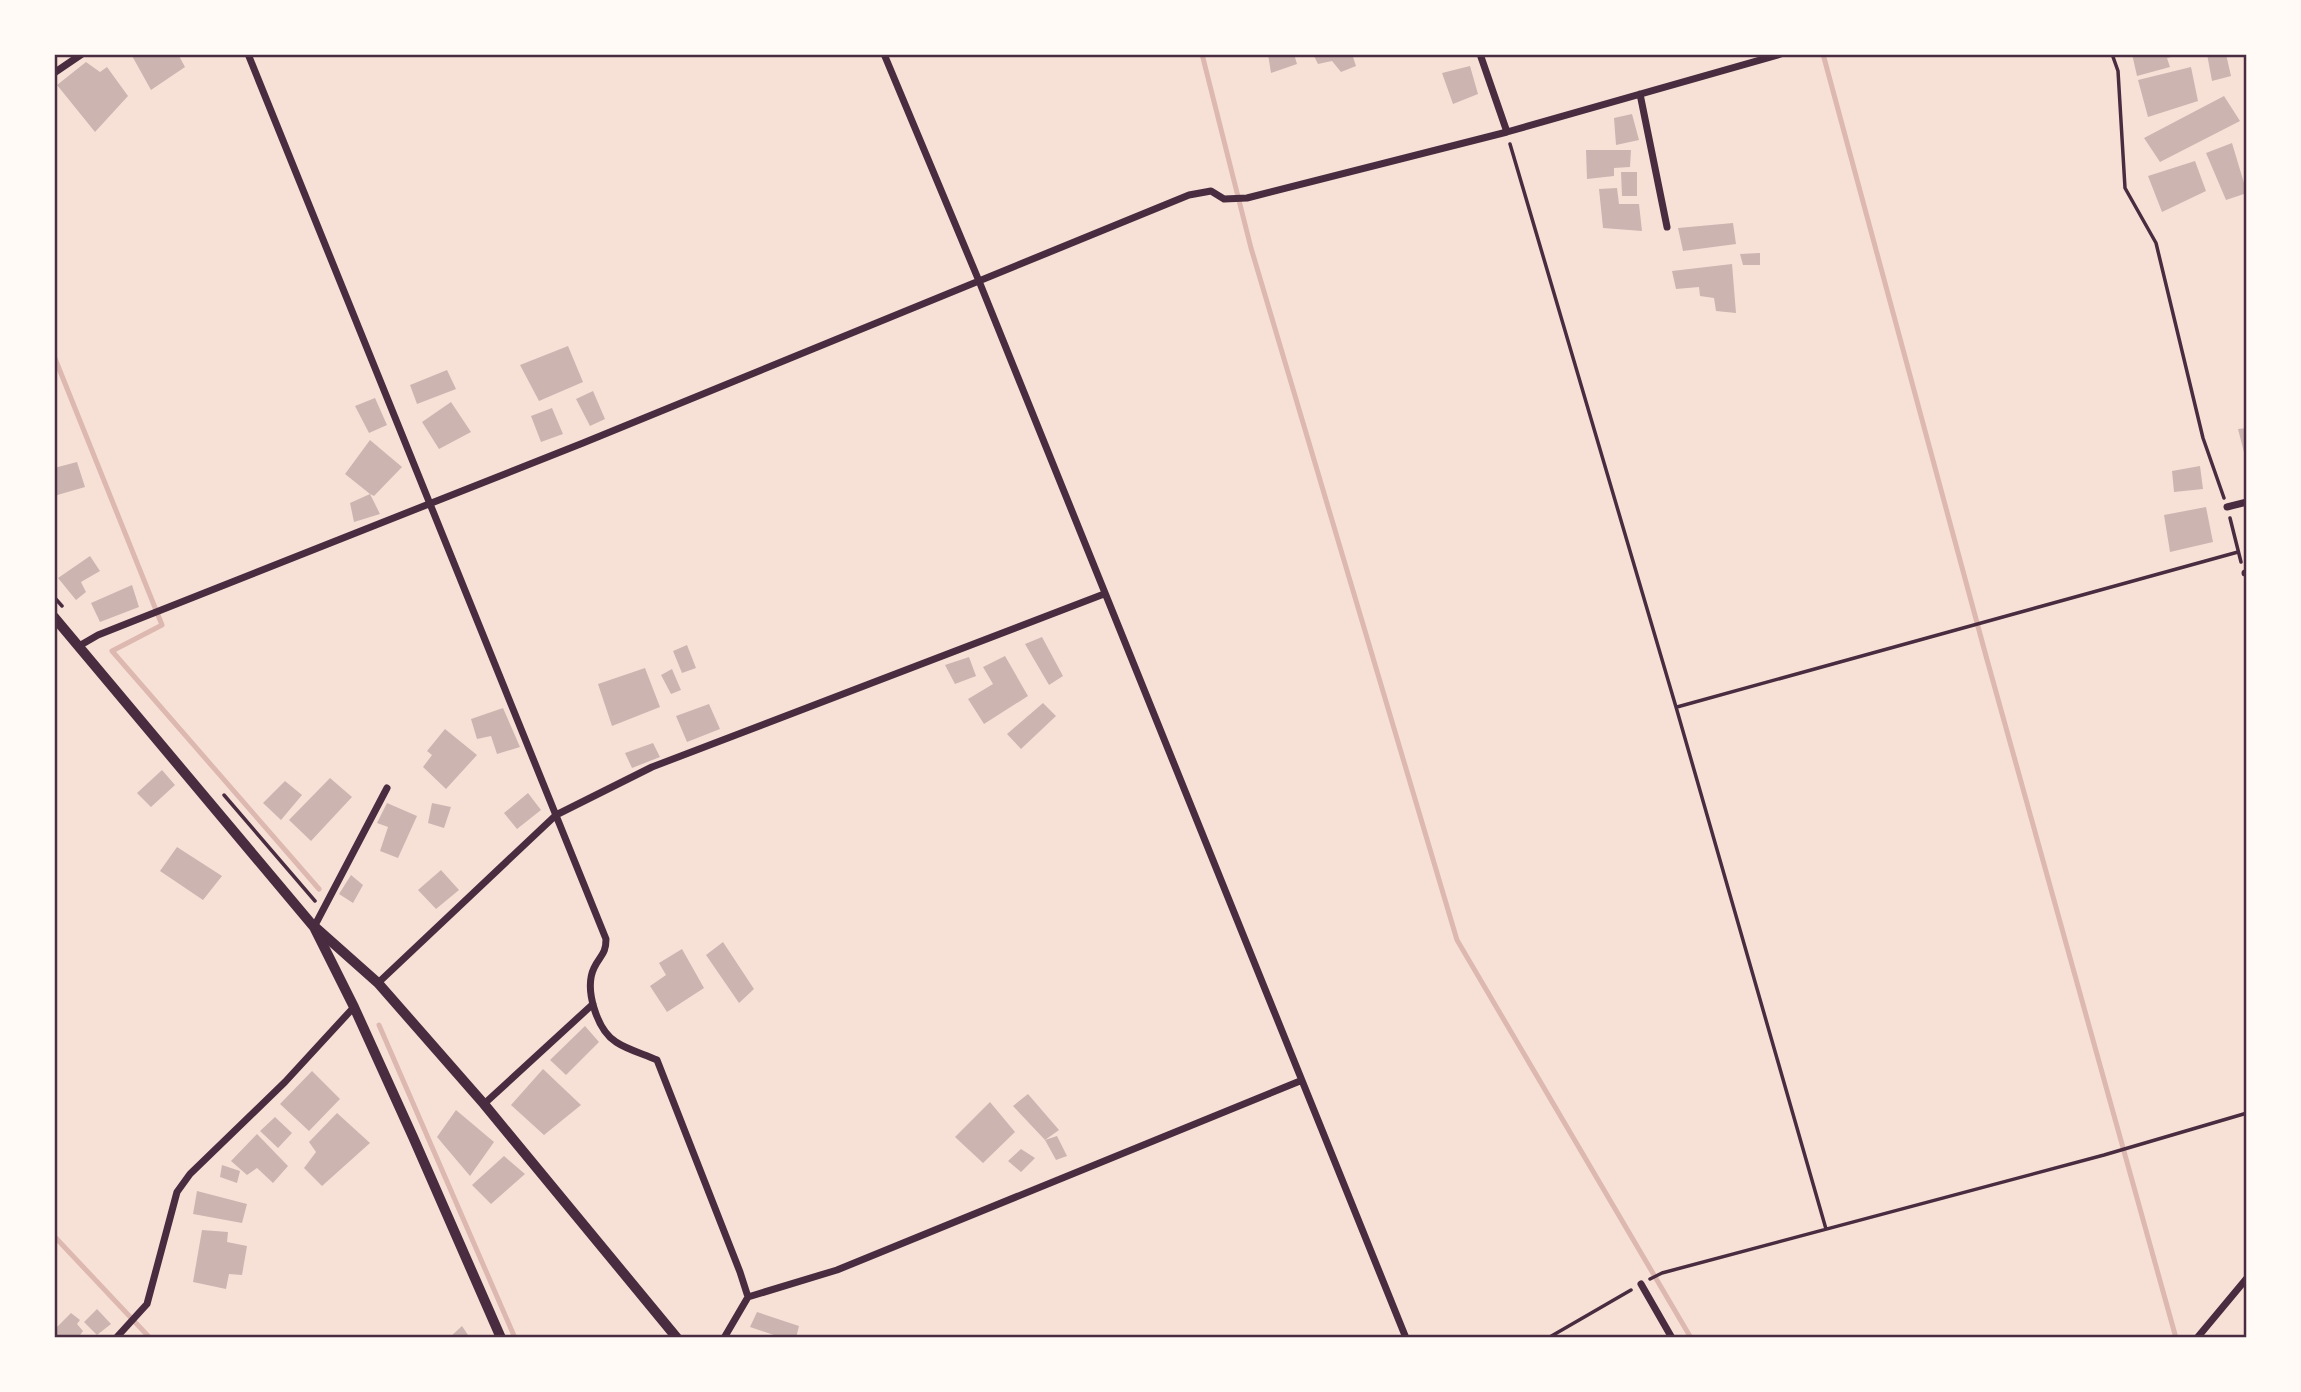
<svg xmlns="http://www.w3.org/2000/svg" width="2301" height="1392" font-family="Montserrat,sans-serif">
<rect width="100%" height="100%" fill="#f7e1d7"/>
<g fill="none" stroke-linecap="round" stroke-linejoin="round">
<path stroke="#dcb8b0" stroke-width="5" d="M1202 54 1251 248 1457 940 1691 1338
M1823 54 1986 656 2176 1338
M54 356 162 625 112 651 319 889
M379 1025 515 1338
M54 1236 150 1338"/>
</g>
<path fill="#ccb4b1" d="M131 54H178L185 67 151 90Z
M1268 54H1294L1297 64 1271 73Z
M1313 54H1352L1356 66 1341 72 1332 61 1318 64Z
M2132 54H2180V55L2167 58 2170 67 2137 76Z
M2207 54H2226L2231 76 2212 81Z
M86 62 100 72 107 67 128 96 95 132 57 85Z
M1470 66 1478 94 1453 104 1442 73Z
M2191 67 2198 101 2148 117 2138 80Z
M2224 96 2240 121 2160 162 2144 138Z
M1632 114 1639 140 1616 145 1614 118Z
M2232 143 2247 193 2226 200 2206 153Z
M1586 150H1631L1630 167 1614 168V176L1587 179Z
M2195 161 2206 191 2162 212 2148 176Z
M1621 172H1637V196H1622Z
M1617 188 1619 204H1639L1642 231 1603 228 1599 189Z
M1733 223 1736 244 1683 251 1678 228Z
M1760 253V265H1743L1740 254Z
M1732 264 1736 313 1716 311 1714 298 1700 296 1699 287 1676 289 1672 271Z
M568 346 583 382 539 401 520 365Z
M447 370 456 389 417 404 410 385Z
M593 391 605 419 590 426 576 399Z
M375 398 387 425 369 433 355 406Z
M451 402 471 432 439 449 422 422Z
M552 408 563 434 541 442 531 416Z
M2247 428V460H2246L2238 429Z
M370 440 402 467 374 496 370 494 380 514 354 522 350 503 370 494 345 474Z
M77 462 85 487 54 496V468Z
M2200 466 2203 489 2174 492 2172 471Z
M2206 507 2213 542 2170 552 2164 515Z
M90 556 100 571 81 582 86 592 76 600 58 578Z
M132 585 139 607 100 622 91 603Z
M1042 637 1063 676 1049 685 1025 644Z
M687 645 696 668 682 673 673 651Z
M1005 656 1028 696 984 724 968 699 993 684 983 667Z
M969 657 976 676 955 684 945 665Z
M645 668 660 707 612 726 598 684Z
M672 669 681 690 671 694 661 675Z
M1043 703 1056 716 1021 749 1007 734Z
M709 704 720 729 687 742 676 716Z
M503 708 520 747 497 754 491 736 477 739 471 719Z
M445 729 477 755 446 789 423 767 432 755 427 751Z
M653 743 660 757 632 768 625 753Z
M162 770 175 785 151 807 137 793Z
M330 778 352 797 311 841 289 820Z
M285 781 302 795 281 820 263 803Z
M528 793 541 810 517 829 504 813Z
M387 803 417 816 398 858 380 851 388 827 377 823Z
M432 803 451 807 444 828 428 823Z
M177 847 222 876 203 900 160 871Z
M441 870 459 890 436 909 418 890Z
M351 875 363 885 353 903 339 894Z
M723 942 754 989 739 1003 706 955Z
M682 949 704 988 667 1012 650 986 666 975 659 963Z
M585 1026 599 1042 566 1075 550 1060Z
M543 1069 581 1105 544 1135 511 1105Z
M312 1071 340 1099 309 1131 280 1104Z
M1028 1094 1059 1130 1045 1140 1013 1106Z
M990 1102 1015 1132 983 1163 955 1137Z
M456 1110 494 1142 470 1176 437 1137Z
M337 1113 370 1143 322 1186 304 1168 316 1152 309 1142Z
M275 1117 292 1133 278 1148 260 1131Z
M257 1134 288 1166 273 1183 257 1168 247 1175 231 1161Z
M1057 1136 1067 1156 1056 1160 1045 1140Z
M1021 1149 1035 1158 1021 1172 1008 1161Z
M504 1156 525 1174 491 1204 472 1185Z
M222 1165 240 1171 237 1183 220 1177Z
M197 1191 247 1204 242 1223 193 1214Z
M202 1230 228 1232 227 1242 247 1246 242 1275 229 1274 226 1289 193 1282Z
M97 1309 111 1324 97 1335 84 1322Z
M757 1312 799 1326 796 1338H774V1335L750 1327Z
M71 1313 80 1320 77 1324 83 1331 78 1338H54V1330Z
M462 1326 470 1338H449Z"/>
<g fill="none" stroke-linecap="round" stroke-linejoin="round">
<path stroke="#4a2c40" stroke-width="3.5" d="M2112 54 2118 71 2125 188 2156 243 2203 438 2224 498
M1510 144 1676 707 1826 1229
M2230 518 2241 562
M54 597 62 606
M1677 707 2238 552
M224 795 315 901
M1650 1279 1662 1273 2104 1155 2247 1113
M1548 1338 1631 1290"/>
<path stroke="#4a2c40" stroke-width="7" d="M248 54 606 939C606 955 600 955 594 968 584 989 597 1030 616 1042 628 1050 644 1054 657 1060L740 1272 748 1297 724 1338
M884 54 979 281 1406 1338
M1480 54 1507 132
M54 73 82 54
M1640 94 1667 227
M2227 507 2247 502
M2245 573H2247
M79 646 98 635 583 443 1189 195 1211 191 1224 199 1247 198 1507 132 1781 54
M314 927 387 788
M378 983 556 815 652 767 1104 594
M484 1104 593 1004
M1641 1284 1672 1338
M748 1297 837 1270 1300 1081
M116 1338 147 1304 177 1192 190 1174 285 1082 354 1007
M2197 1338 2247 1278"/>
<path stroke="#4a2c40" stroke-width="10" d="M315 927 378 983 484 1104 677 1338"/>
<path stroke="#4a2c40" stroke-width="10" d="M54 617 314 927 354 1007 413 1137 501 1338"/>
</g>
<rect width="2301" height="1392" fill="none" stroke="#fffaf5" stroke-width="112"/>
<rect x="56" y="56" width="2189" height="1280" fill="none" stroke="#4a2c40" stroke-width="2.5"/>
</svg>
